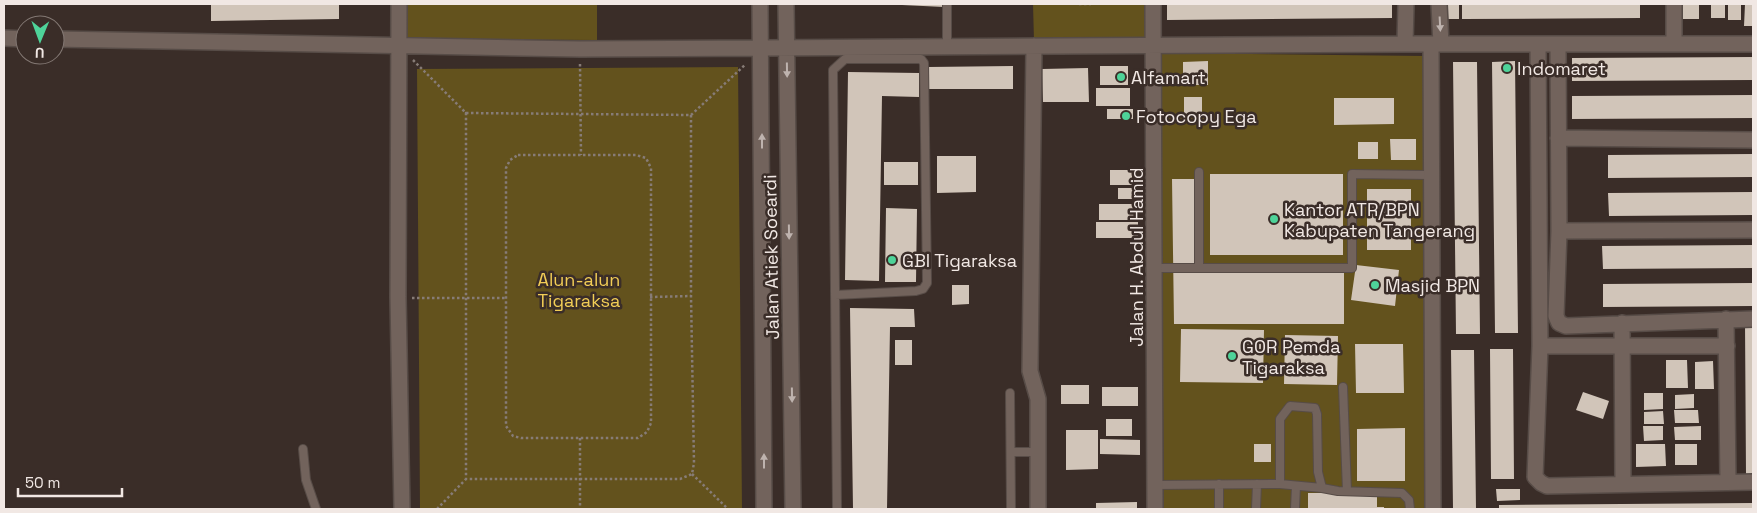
<svg xmlns="http://www.w3.org/2000/svg" width="1757" height="513" font-family="'Space Grotesk',sans-serif">
<rect width="100%" height="100%" fill="#3a2d28"/>
<path fill="#63521d" d="M403 4H597V40L404 39Z
M1033 4H1152V42L1034 41Z
M1160 53 1424 56 1435 509H1164Z
M738 67 742 509H420L417 69Z"/>
<path fill="#d1c5b9" d="M211 4H339V19L211 21Z
M902 4H944V7L902 5Z
M1167 4H1392V18L1167 20Z
M1445 4H1459V19H1445Z
M1462 4H1640V18L1462 19Z
M1683 4H1699V19H1683Z
M1711 4H1725V18H1711Z
M1728 4H1741V20H1728Z
M1745 4H1753V26H1744Z
M1753 57V80L1572 81V58Z
M1208 61V85H1183V62Z
M1515 61 1518 333H1495L1492 62Z
M1453 62H1477L1480 334H1456Z
M1013 66V89H929L928 67Z
M1100 66H1128V85H1100Z
M1088 68 1089 102H1043L1042 69Z
M848 72 919 73V97L882 96 879 281 845 280Z
M1096 88H1130V106H1096Z
M1753 95V118L1572 119V96Z
M1184 97H1202V117H1184Z
M1334 98H1394V124L1334 125Z
M1107 109H1133V119H1107Z
M1390 139H1416V160H1391Z
M1358 142H1378V159H1358Z
M1753 154V177L1608 178V155Z
M937 156H976V192L937 193Z
M884 162H918V185H884Z
M1110 170H1132V185H1110Z
M1210 174H1343V255H1210Z
M1172 179H1198V271L1344 272V324H1174Z
M1118 188H1134V199H1118Z
M1367 189H1411V250H1367Z
M1753 192V215L1609 216 1608 193Z
M1099 204H1136V220H1099Z
M886 208 917 209 916 282H885Z
M1096 222H1138V238H1096Z
M1753 245V268L1603 269 1602 246Z
M1356 265 1399 270 1395 306 1351 300Z
M1753 283V306L1603 307V284Z
M952 285H969V304L952 305Z
M850 308 914 309 915 327H890L887 509H853Z
M1745 323H1753V476H1746Z
M1181 329 1264 330 1263 383 1180 382Z
M1285 335 1338 336 1337 385 1284 384Z
M895 340H912V365H895Z
M1355 344H1403L1404 393H1356Z
M1490 349H1513L1514 479H1491Z
M1451 350H1474L1476 509H1453Z
M1666 360H1687L1688 388H1666Z
M1713 361 1714 389H1695V362Z
M1061 385H1089V404H1061Z
M1102 387H1138V406H1102Z
M1583 392 1609 401 1603 419 1576 410Z
M1644 393H1663V409L1644 410Z
M1694 394V408L1675 409V395Z
M1674 410H1698L1699 423H1675Z
M1663 411 1664 424H1644V412Z
M1106 419H1132V436H1106Z
M1643 426H1663V440L1644 441Z
M1701 426V440H1675L1674 427Z
M1405 428V481H1357V429Z
M1066 430H1098V469L1066 470Z
M1100 439 1140 440V455L1100 454Z
M1254 444H1271V462H1254Z
M1636 444H1665L1666 466 1636 467Z
M1675 444H1697V465H1675Z
M1496 489H1520V500L1497 501Z
M1308 493H1377V507H1384V509H1308Z
M1137 502V509H1096V503Z
M1753 503V509H1499V505Z"/>
<g fill="none" stroke-linecap="round" stroke-linejoin="round">
<defs>
<path id="lane" d="M947 46V4
M1199 172V268
M1154 268H1352V174L1430 175
M835 295 916 291 923 289 927 283 924 63 921 59H845L833 70 837 509
M1343 387 1347 491
M1010 393 1011 509
M303 449 306 480 316 509
M1011 452H1038
M1155 485 1280 484 1322 488 1318 472 1317 414 1315 408 1290 406 1280 419V484
M1322 488 1338 491 1402 493 1409 500 1410 509
M1219 509V484
M1256 509 1257 484
M1295 509 1296 486"/>
<path id="street" d="M399 4 398 297 402 509
M760 4 764 509
M786 4 793 509
M1153 4 1155 509
M1439 4 1441 44
M1674 4V43
M4 38 25 39
M55 39 580 49 1405 44H1753
M1405 44 1406 4
M1431 44 1433 509
M1538 45 1540 346
M1558 45 1559 231 1556 316 1559 323 1566 326 1753 319
M1034 46 1030 371 1038 399V509
M1558 138 1753 140
M1559 231 1753 230
M1726 319 1728 482
M1622 323 1623 483
M1727 346H1540L1535 477 1541 483 1547 486 1753 482"/>
</defs>
<use href="#lane" stroke="#574c47" stroke-width="10"/>
<use href="#street" stroke="#574c47" stroke-width="18"/>
<path stroke="#877c77" stroke-width="2.5" stroke-dasharray="2.5 2.5" stroke-linecap="butt" d="M1079 4H1091
M413 60 466 113
M580 64 581 155
M466 113 691 115V296L694 463 692 474 680 479H466Z
M691 115 746 64
M518 155H636L646 158 651 168V423L647 432 638 438H521L513 436 506 426V168L510 160Z
M650 297 691 296
M412 298H507
M580 438V509
M692 474 728 509
M437 509 466 479"/>
<use href="#lane" stroke="#72635c" stroke-width="8"/>
<use href="#street" stroke="#72635c" stroke-width="15"/>
</g>
<defs><path id="oneway-solid" d="M-6-.8H1V-3.2L6.5 0L1 3.2V.8H-6Z" transform="scale(1.25)"/></defs>
<g fill="#beb3ae">
<use href="#oneway-solid" transform="translate(1440 24) rotate(87)"/>
<use href="#oneway-solid" transform="translate(787 70) rotate(89)"/>
<use href="#oneway-solid" transform="translate(762 141) rotate(-90)"/>
<use href="#oneway-solid" transform="translate(789 232) rotate(89)"/>
<use href="#oneway-solid" transform="translate(792 395) rotate(89)"/>
<use href="#oneway-solid" transform="translate(764 461) rotate(-90)"/>
</g>
<g fill="#4ed399" stroke="#3a2d28" stroke-width="2">
<circle cx="1507" cy="68" r="5"/>
<circle cx="1121" cy="77" r="5"/>
<circle cx="1126" cy="116" r="5"/>
<circle cx="1274" cy="219" r="5"/>
<circle cx="892" cy="260" r="5"/>
<circle cx="1375" cy="285" r="5"/>
<circle cx="1232" cy="356" r="5"/>
</g>
<g text-anchor="middle" dominant-baseline="central" stroke-width="5" stroke-linejoin="round" paint-order="stroke">
<g font-size="18" fill="#f1e8e4" stroke="#3a2d28" text-anchor="start">
<text x="1517" y="68">Indomaret</text>
<text x="1131" y="77">Alfamart</text>
<text x="1136" y="116">Fotocopy Ega</text>
<text x="1284" y="209">Kantor ATR/BPN<tspan x="1284" dy="21">Kabupaten Tangerang</tspan></text>
<text x="902" y="260">GBI Tigaraksa</text>
<text x="1385" y="285">Masjid BPN</text>
<text x="1242" y="346">GOR Pemda<tspan x="1242" dy="21">Tigaraksa</tspan></text>
</g>
<g font-size="18" fill="#f1e8e4" stroke="#3a2d28">
<text transform="translate(771 257) rotate(-91)">Jalan Atiek Soeardi</text>
<text transform="translate(1136 257) rotate(-90)">Jalan H. Abdul Hamid</text>
</g>
<g font-size="18" fill="#f2cd56" stroke="#3a2d28">
<text x="579" y="279">Alun-alun<tspan x="579" dy="21">Tigaraksa</tspan></text>
</g>
</g>
<rect width="1757" height="513" fill="none" stroke="#f1e8e4" stroke-width="10"/>
<g transform="translate(40 40) rotate(181)"><circle r="24" fill="#3a2d28" stroke="#837873"/>
<path d="M0-4L9 19L0 12L-9 19Z" fill="#4ed399"/>
<text y="-8" font-size="14" font-weight="bold" text-anchor="middle" fill="#f1e8e4">U</text>
</g>
<path d="M18 488v8h104v-8" fill="none" stroke="#f1e8e4" stroke-width="2.5"/>
<text x="25" y="488" font-size="15" fill="#f1e8e4" stroke="#3a2d28" stroke-width="4" paint-order="stroke">50 m</text>
</svg>
